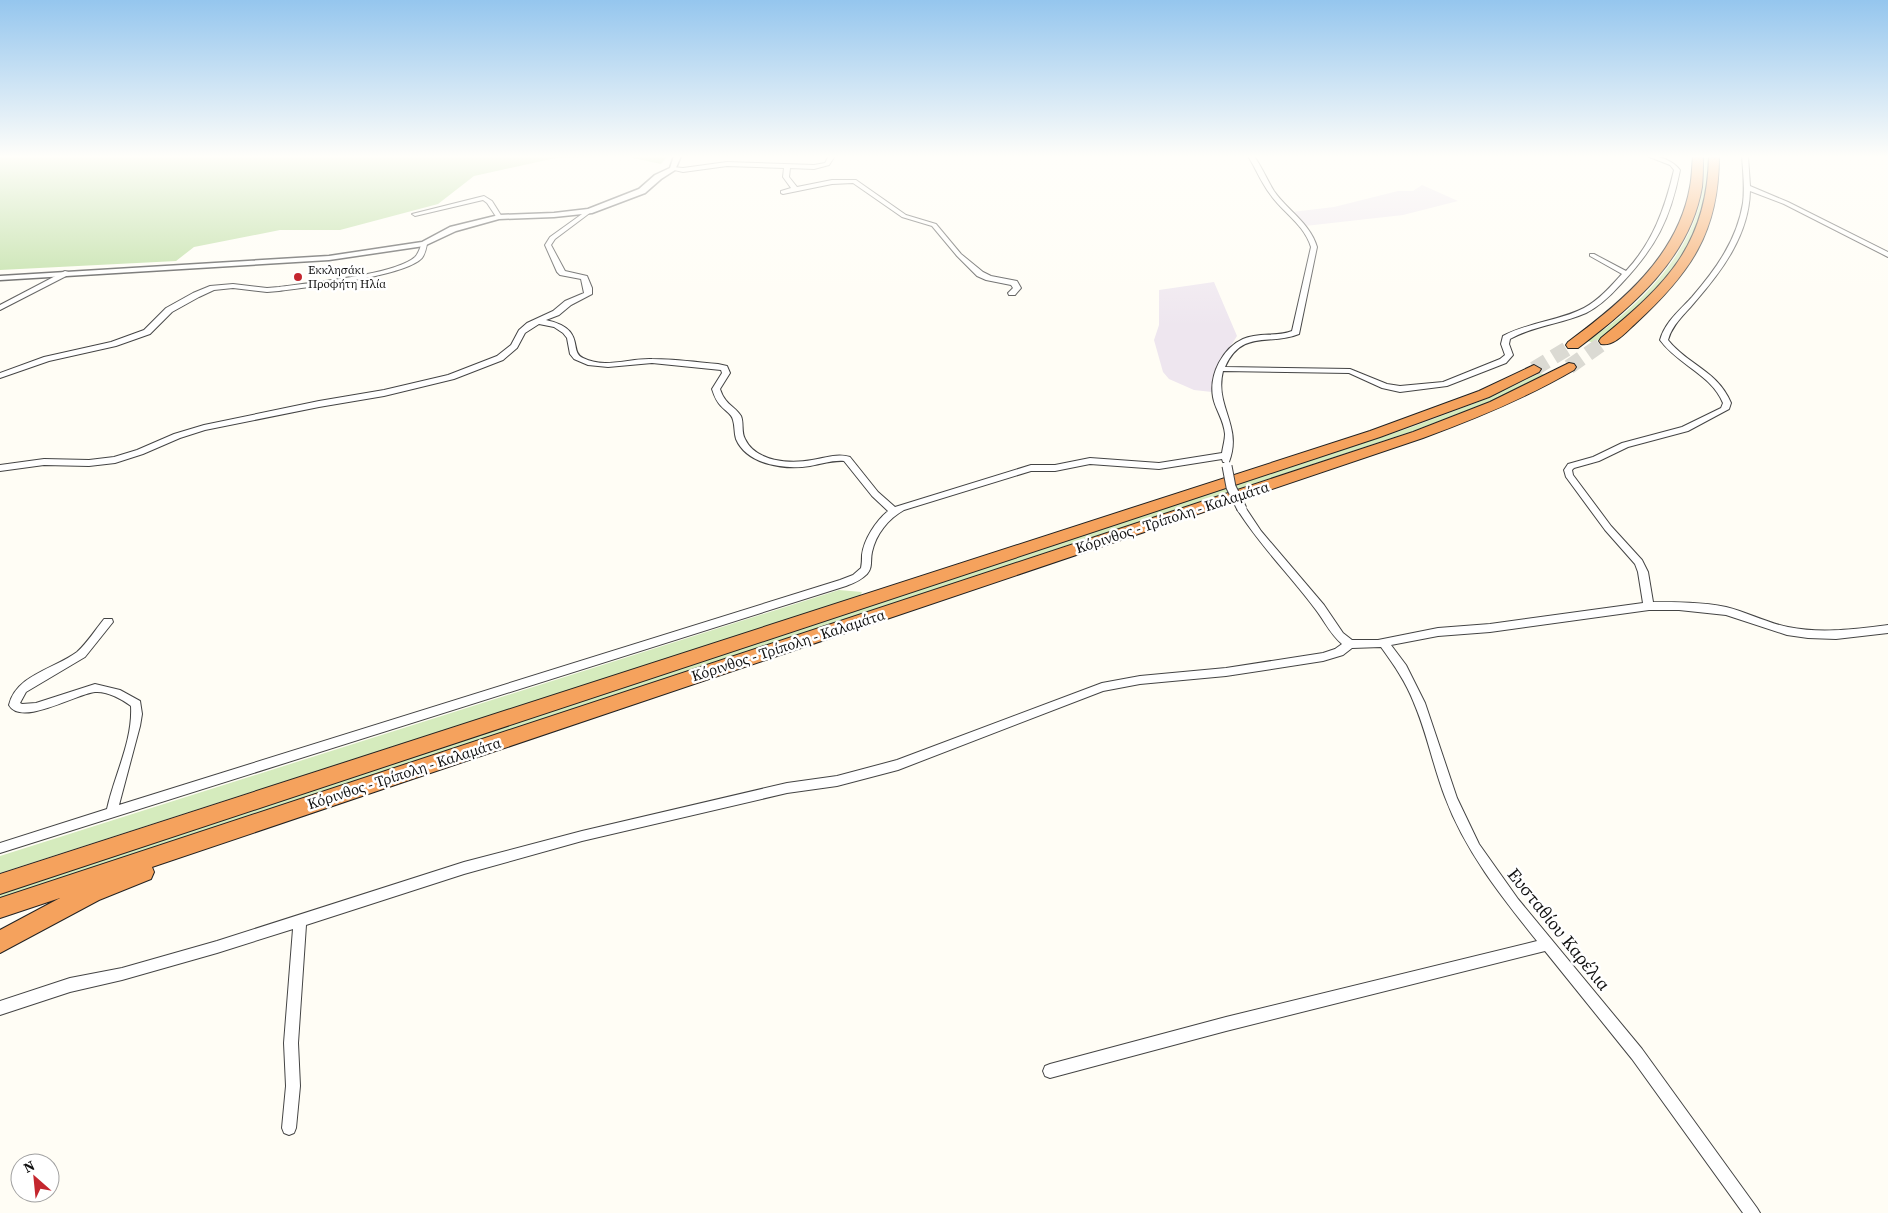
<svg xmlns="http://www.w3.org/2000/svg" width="1888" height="1213" font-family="'Source Serif 4',serif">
<rect width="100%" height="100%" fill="#fffdf5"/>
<path fill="#eee6ef" d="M1422 185 1458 201 1403 215 1305 226 1292 212 1334 207 1398 191H1413Z
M1214 282 1237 336 1215 371 1212 392 1194 390 1169 379 1163 372 1154 340 1159 325V290Z"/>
<path fill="#d5ebbd" d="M1704 156H1708C1711 240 1657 297 1594 343L1588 341C1649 299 1710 236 1704 156Z
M1540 373 1545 375 1494 400 1413 431 0 899V893L1409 428 1489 398Z
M839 590 862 592 860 596 0 873V856Z"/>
<path fill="#b9dc9c" d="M0 156H668L661 164 628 157 556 158 474 176 438 204 340 230H280L194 247 176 261 0 270Z"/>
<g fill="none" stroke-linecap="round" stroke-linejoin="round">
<path stroke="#dbdad3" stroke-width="15" stroke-dasharray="15 8" stroke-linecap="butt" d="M1569 367 1606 341
M1534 369 1573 345"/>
<defs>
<path id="minor" d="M829 156H835L829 165 814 169 790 168 789 177 797 187 832 180H856L906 215 936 224 961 254 983 272 991 276 1017 281 1021 288 1015 295H1009L1008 293 1013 288 1011 285 986 280 977 276 957 256 932 226 902 217 853 183 832 184 783 194 781 193V191L791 188 783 177 784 168 727 166 683 172 670 169 673 167 683 168 727 162 814 165 825 163Z
M1248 156H1254C1262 167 1267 180 1274 191 1288 211 1310 223 1317 247L1299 334C1269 346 1242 329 1225 367L1350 369 1387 384 1400 386 1443 382 1500 359 1505 355 1501 344 1503 336C1529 322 1559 321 1584 308 1599 300 1611 286 1622 274L1590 256V254H1594L1626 271C1653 242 1665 208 1674 170L1670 165 1647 156C1660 156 1672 160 1680 170 1670 220 1656 247 1621 284 1611 295 1600 306 1586 313 1561 324 1533 326 1510 339L1509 344 1513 355 1506 363 1447 386 1400 392 1382 388 1349 373 1223 371C1214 407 1243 425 1229 462H1223L1222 459 1159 469 1090 464 1055 471H1031L904 510C888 519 876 534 872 552 870 561 873 567 867 574 861 580 854 583 846 586L0 853V843L107 809C114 776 133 741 131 706 122 699 107 691 95 692 76 694 21 727 9 705 16 675 54 669 77 652 87 643 96 629 104 619H112L113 622 85 657 26 692 20 703 22 704 36 703 95 684 120 690 140 701 142 714 140 726 119 805 840 580 853 575 861 568C862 563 862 560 862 555 864 539 876 521 888 511L872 496 844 461C832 460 822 464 810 466 785 470 747 465 736 439 734 433 735 426 733 420 732 414 724 410 721 406 716 401 714 395 712 389L722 373 721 370 652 363 608 367 588 365 574 359 570 354 567 338 563 333 554 327 539 324 525 333 517 348 503 360 454 379 384 396 319 407 205 430 180 438 143 454 115 463 89 466 44 465 0 471V465L44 459 89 460 114 457 137 450 174 434 204 425 319 401 384 390 448 375 497 356 511 345 519 330 527 323 553 311 565 301 584 293 581 279 560 275 557 272 545 245 550 237 589 209 592 211 591 212 555 239 551 245 565 271 587 276 592 288V294L571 305 559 315 546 320C587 329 568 351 583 358 604 369 630 358 652 359 674 359 696 362 718 364L727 366 730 373 720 389C725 405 735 406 741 416 744 423 741 432 745 439 756 462 790 464 812 460 825 458 837 453 850 457L878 492 895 507 1031 465H1055L1090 458 1159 463 1222 453C1223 446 1225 440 1225 434 1224 420 1215 409 1213 397 1209 374 1223 348 1243 339 1259 332 1277 337 1292 331L1311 247C1304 224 1283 213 1270 194 1261 182 1256 169 1248 156Z
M1742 156H1748L1750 186 1788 202 1888 252V257L1784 204 1750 191C1749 235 1722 271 1694 303 1684 315 1672 325 1668 340 1688 365 1718 371 1731 403L1729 409 1688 431 1628 447 1599 461 1574 468 1572 470 1573 475 1611 526 1642 560 1648 572 1653 602C1677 602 1702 602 1726 607 1747 612 1767 623 1788 627 1822 634 1855 629 1888 625V633L1836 639 1808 638 1787 635 1726 615 1679 610H1649L1490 632 1438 636 1391 645 1406 665 1425 703 1457 798 1479 844 1518 899 1642 1049 1757 1208 1760 1213H1743L1632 1059 1545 951 1226 1031 1050 1078 1045 1076 1043 1071 1045 1066 1050 1064 1226 1017 1537 941C1501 896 1465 851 1445 797 1433 766 1427 733 1414 703 1406 682 1394 665 1381 647L1352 648 1343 655 1323 661 1226 676 1140 684 1103 691 898 770 837 786 787 793 582 841 464 874 306 925 298 1043 300 1086 296 1128 294 1133 289 1135 284 1133 282 1128 286 1086 284 1043 293 929 217 953 122 980 70 992 0 1015V1001L70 978 122 968 217 941 464 862 582 831 787 783 837 776 897 760 1102 683 1140 676 1226 668 1323 653 1335 649 1342 644C1331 635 1325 622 1316 610 1291 576 1260 546 1237 509L1242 506 1245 507 1261 531 1324 605 1343 633 1352 640H1378L1438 628 1490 624 1643 603 1638 572 1635 564 1605 530 1566 477 1564 470 1568 464 1593 457 1622 443 1682 427 1721 408 1723 403C1711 374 1678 365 1660 340 1665 322 1679 311 1692 297 1716 269 1737 240 1743 203 1745 187 1743 172 1742 156Z
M484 196 492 201 502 217 501 218H497L487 203 483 200 415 216 412 214Z
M422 243 427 244C426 249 425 254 422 258 404 277 308 287 279 291L267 292 233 288 214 290 199 297 172 312 150 334 116 346 49 361 0 378V373L44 357 111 342 144 330 166 308 193 293 210 286 233 284 267 288 279 287C308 283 395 275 415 257 419 253 420 247 422 243Z
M65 271 72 273 0 310V305Z"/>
<path id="tertiary" d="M674 156H681L675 170 661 179 645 193 592 213 554 217 499 219 456 231 424 246 329 260 0 280V276L329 256 422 242 450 227 499 215 554 213 588 209 639 189 655 175 670 168Z"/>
<path id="motorway" d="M1693 156H1703C1703 167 1703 177 1702 187 1690 258 1632 307 1578 348H1568L1566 345 1568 342C1621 303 1678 256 1690 187 1692 177 1692 166 1693 156Z
M1709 156H1719C1719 233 1690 273 1636 323 1627 331 1614 347 1601 344L1599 341 1601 338C1666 285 1707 245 1709 156Z
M1569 363 1574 364 1576 367 1574 370C1526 398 1475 419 1423 438L152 867 154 872 151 879 99 900 0 953V930L60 898 0 918V898L1413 432 1490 402Z
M1534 365 1541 369 1539 372 1489 397 1380 437 0 894V874L1370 431 1479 391Z"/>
</defs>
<use href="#minor" stroke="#444" stroke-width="2"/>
<use href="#tertiary" stroke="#444" stroke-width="3"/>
<use href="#motorway" stroke="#222" stroke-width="2"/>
<use href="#minor" fill="#fff" fill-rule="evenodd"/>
<use href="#tertiary" fill="#fff" fill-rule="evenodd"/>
<use href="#motorway" fill="#f5a25d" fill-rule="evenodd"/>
<defs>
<path id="minor-bridge" d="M1227 466 1231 487 1242 509"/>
</defs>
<use href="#minor-bridge" stroke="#444" stroke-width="11" stroke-linecap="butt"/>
<use href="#minor-bridge" stroke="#fff" stroke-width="9"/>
</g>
<linearGradient id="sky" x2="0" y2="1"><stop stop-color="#95c6ee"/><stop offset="0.48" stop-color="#fffefa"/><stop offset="1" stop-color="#fffefa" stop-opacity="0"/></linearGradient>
<rect width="1888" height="326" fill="url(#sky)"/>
<circle fill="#c4262e" stroke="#fff" stroke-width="2" cx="298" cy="277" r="5"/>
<g text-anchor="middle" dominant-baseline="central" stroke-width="5" stroke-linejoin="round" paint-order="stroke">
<g font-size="12" fill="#111" stroke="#fff" text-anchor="start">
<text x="308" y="270">Εκκλησάκι<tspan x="308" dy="14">Προφήτη Ηλία</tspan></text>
</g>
<g font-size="15" fill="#111" stroke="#fff">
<text transform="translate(1172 517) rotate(-18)">Κόρινθος - Τρίπολη - Καλαμάτα</text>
<text transform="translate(788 645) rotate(-18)">Κόρινθος - Τρίπολη - Καλαμάτα</text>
<text transform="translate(404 773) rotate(-18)">Κόρινθος - Τρίπολη - Καλαμάτα</text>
</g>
<g font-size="18" fill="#111" stroke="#fff">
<text transform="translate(1559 929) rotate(51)">Ευσταθίου Καρέλια</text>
</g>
</g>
<g transform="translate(35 1178) rotate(333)"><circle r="24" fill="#ffffff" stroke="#a0a0a0"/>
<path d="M0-4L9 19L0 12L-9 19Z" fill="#c4262e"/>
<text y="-8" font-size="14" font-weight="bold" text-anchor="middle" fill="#111111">N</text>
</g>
</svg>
